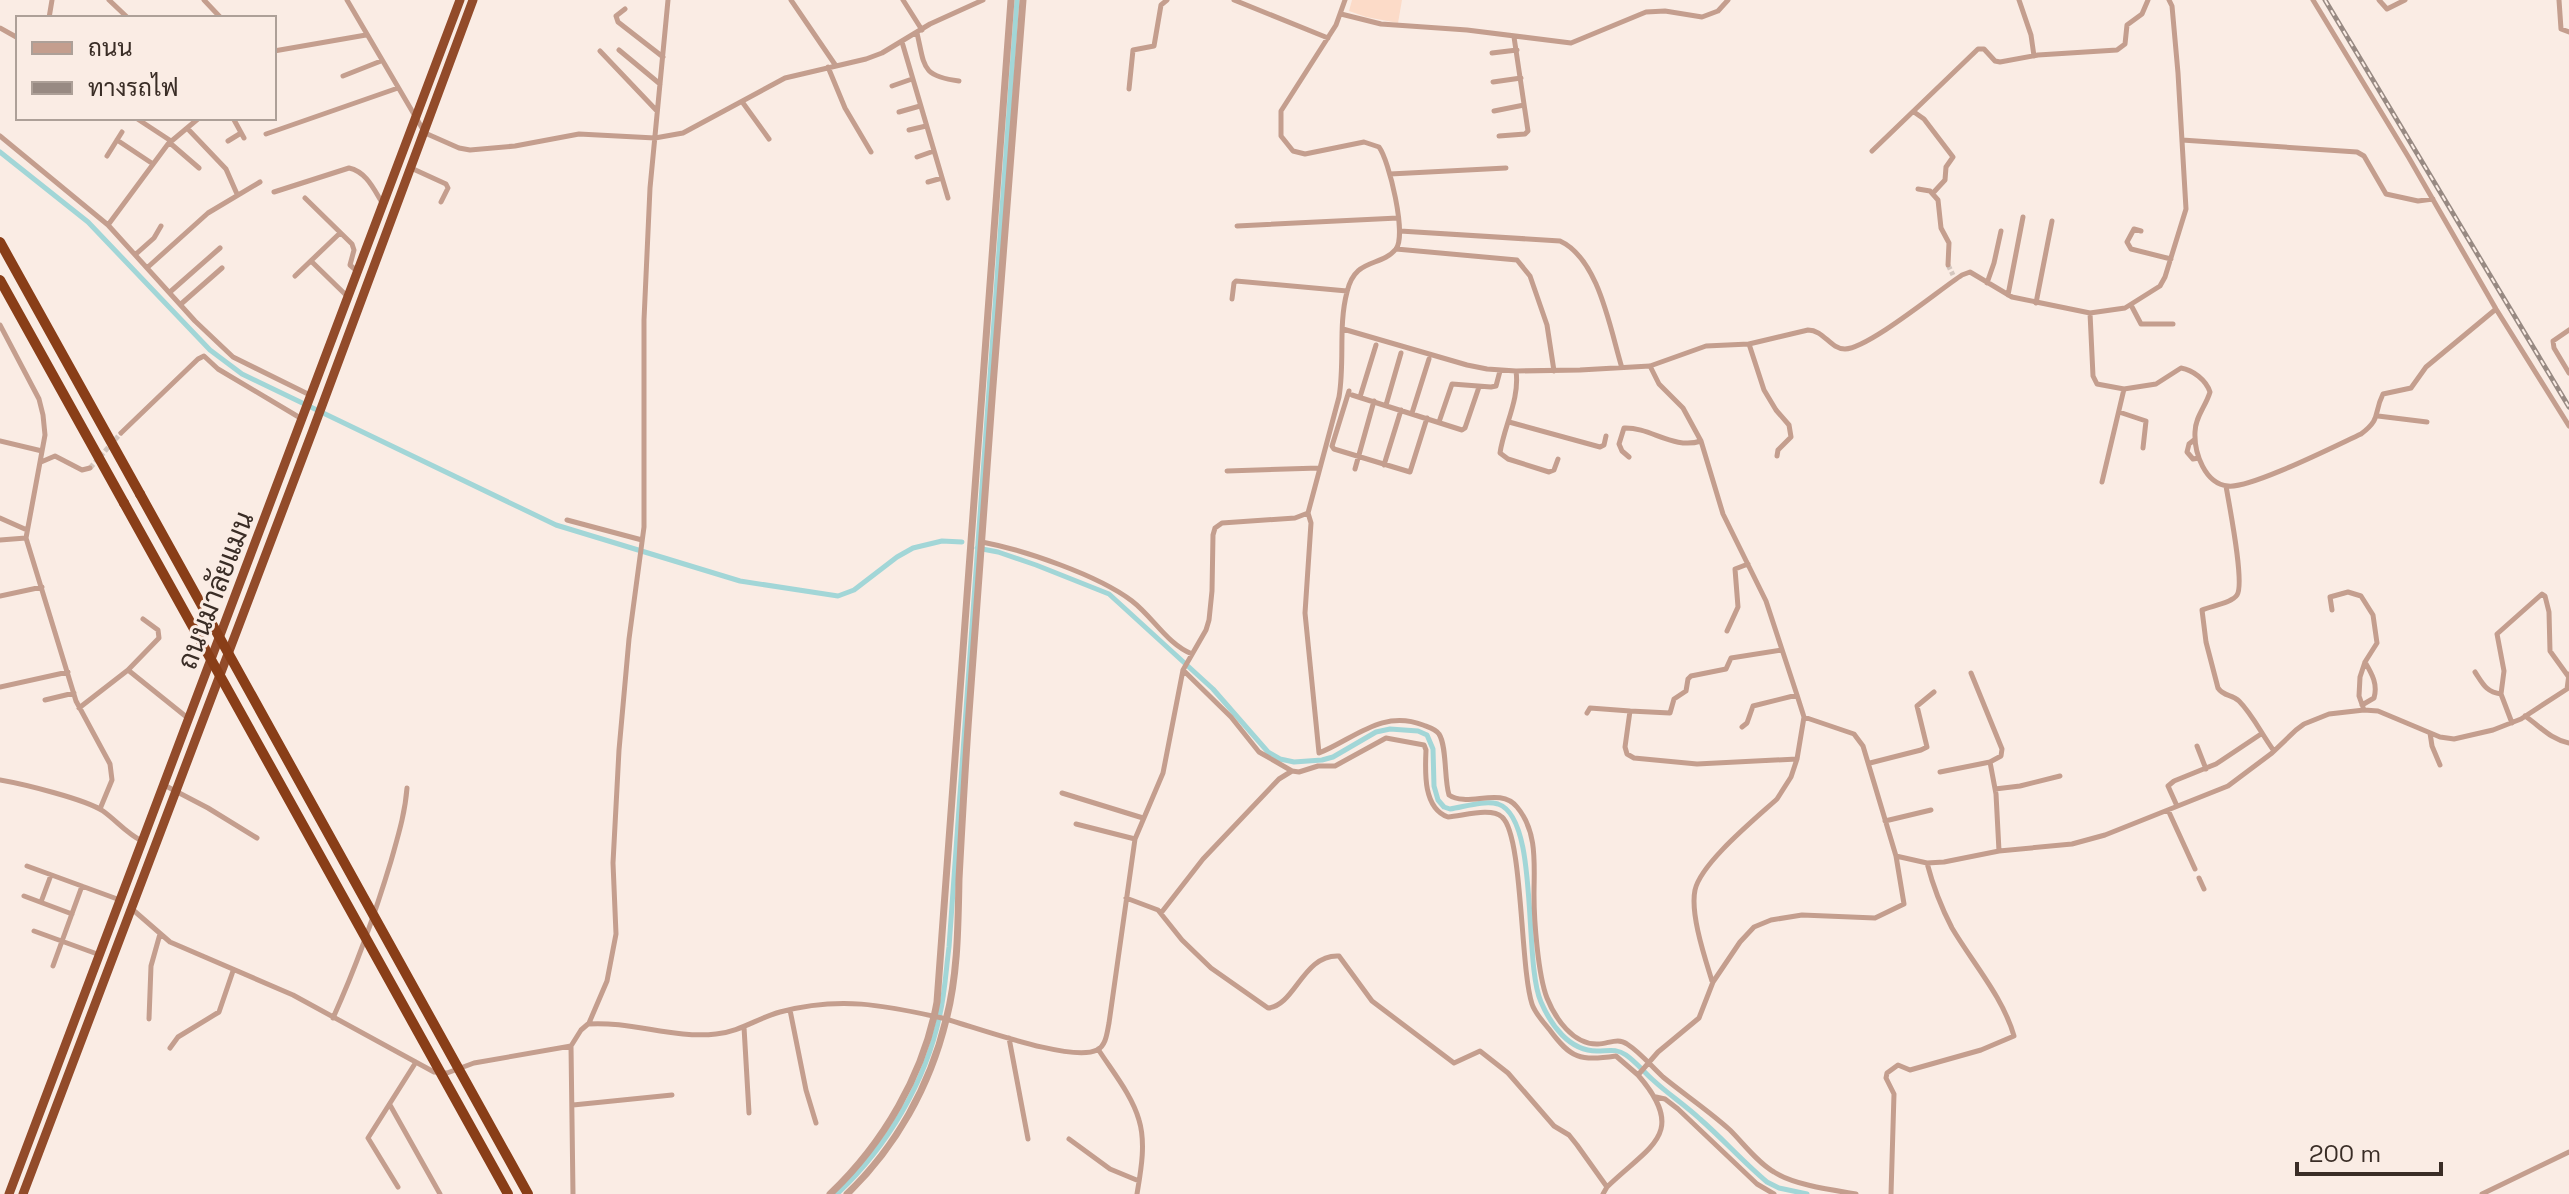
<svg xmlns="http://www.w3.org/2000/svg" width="2569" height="1194" font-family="'Space Grotesk',Sarabun,sans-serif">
<rect width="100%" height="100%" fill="#faece4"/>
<path fill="#fcdbc8" d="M1352 0H1402L1398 23 1366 17 1349 11Z"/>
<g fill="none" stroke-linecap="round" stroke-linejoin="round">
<path stroke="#a2d6d7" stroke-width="5" d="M0 152 88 222 210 350 242 374 556 525 740 581 838 596 854 590 897 557 913 548 942 541 962 542
M977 548 998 552 1036 565 1109 594 1213 689 1268 752 1280 759 1294 762 1322 760 1333 757 1376 732 1390 729 1418 731 1427 735 1433 749 1434 786 1438 800 1444 807 1450 809C1464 807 1484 800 1498 804 1540 818 1523 962 1541 1002 1551 1025 1569 1051 1597 1051 1608 1051 1616 1048 1626 1055 1636 1062 1644 1072 1653 1080 1668 1094 1685 1105 1700 1119 1723 1139 1743 1162 1767 1182L1779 1188 1807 1194
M837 1194C887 1147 926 1082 940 1014 945 992 946 969 949 947L1017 0"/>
<path stroke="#d4c6be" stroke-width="5" stroke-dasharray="5 2.5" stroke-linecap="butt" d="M1948 265 1953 275
M90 468 121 433"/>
<path stroke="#c49e8e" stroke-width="5" d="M109 0 128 18
M204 0 221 18
M347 0 425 133 459 148 470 150 515 146 579 134 655 138 683 133 785 78 866 59 882 53 930 24 983 0
M791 0 836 66
M903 0 922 30
M1234 0 1328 38
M2019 0 2031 35 2034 56
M2313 0 2409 158 2496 309 2569 426
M2379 0 2387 9 2405 0
M2559 0 2561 29 2569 32
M625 9 616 16 618 22 663 57
M1341 14 1381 24 1467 30 1571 43 1646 12 1665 11 1702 17 1718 11 1728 0
M49 18 52 0
M0 28 18 38
M917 33C925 67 921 76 959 81
M902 42 948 198
M619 50 660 84
M274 51 366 35
M600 51 657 111
M1492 53 1517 50
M828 67 845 108 871 152
M343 76 381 61
M1493 82 1521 78
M892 86 912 79
M1129 89 1133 50 1154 46 1161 5 1167 0
M743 103 769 139
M1494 111 1524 105
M899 112 920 106
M1914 112 1924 119 1953 157 1946 167 1945 180 1933 193
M136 118 171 141
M233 118 244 138
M187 128 226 169 237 194
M909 130 926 126
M266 134 398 88
M0 136 108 225 195 321 233 357 312 396
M1499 136 1525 134 1528 131 1514 37
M117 140 153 164
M2182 140 2357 152 2364 156 2386 194 2418 201 2433 199
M228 141 241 133
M170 143 199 168
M1872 151 1978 49H1984L1995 61 2000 62 2038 55 2117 50 2125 44 2127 25 2142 14 2148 0
M107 156 122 132
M917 157 934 151
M411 168 446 184 448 188 441 202
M1390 174 1506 168
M928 182 942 178
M1918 189 1930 191 1938 200 1941 228 1949 243 1948 265
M274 192 349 168C367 172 374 190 383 204
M305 198 352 244 354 250 350 265 358 272
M108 225 168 144 199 118
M1237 226 1398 218
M1400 231 1560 241C1599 259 1610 329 1622 368
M2141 231 2134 229 2127 242 2131 249 2171 259
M1396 249 1517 260 1530 276 1547 325 1554 371
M136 254 154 238 161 226
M311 261 348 297
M148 267 208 213 260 182
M295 276 340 233
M1987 283 1994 263 2001 231
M170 292 220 248
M2008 295 2023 217
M1232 299 1234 283 1236 281 1347 291
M2036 303 2052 221
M181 304 222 268
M2131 305 2141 324H2173
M2090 313 2093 376 2097 384 2124 389 2156 384 2181 368C2193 370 2206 380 2210 392 2206 406 2195 417 2195 432 2194 453 2205 484 2228 486 2250 489 2337 445 2361 434 2382 418 2373 414 2383 394L2411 388 2426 367 2496 309
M0 325 39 399 43 415 45 435 26 538 76 701 110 764 112 780 100 809
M1343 329 1467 365 1487 369 1516 371 1580 370 1650 366 1706 346 1749 344 1808 330C1824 330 1830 349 1845 349 1869 348 1939 290 1962 275L1970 272 2012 297 2090 313 2125 308 2160 286 2165 277 2186 209 2178 73 2172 6 2169 0
M2569 330 2553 341 2554 348 2569 373
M1749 344 1764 390 1776 410 1789 425 1791 437 1778 450 1777 456
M1650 366 1659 384 1683 408 1701 441 1723 514 1766 601 1797 695 1804 717 1797 759 1791 777 1777 799C1755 819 1701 863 1695 890 1690 914 1705 958 1712 981
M1516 371C1520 399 1504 426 1500 453L1508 459 1549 472 1554 470 1558 459
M1349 391 1332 446 1334 449 1410 472 1427 418
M1352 395 1462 430 1465 428 1479 387
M1360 397 1376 345
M1386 405 1401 353
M2119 412 2146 421 2143 448
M1412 413 1429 359
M2378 416 2427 422
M1439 422 1452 384 1491 387 1496 386 1500 371
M1509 422 1600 447 1604 445 1606 436
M121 433 198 359 204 356 218 369 302 419
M2194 440 2189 444 2187 452 2193 459 2199 458
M0 441 42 451
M1629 457 1622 451 1619 444 1624 428C1651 427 1673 450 1701 441
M41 462 55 456 82 470 90 468
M1384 465 1401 410
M1355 469 1374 401
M1227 471 1319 468
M2102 482 2124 389
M2226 486C2229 504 2245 584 2237 595 2232 603 2211 606 2202 610L2206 642 2218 688C2224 697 2232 694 2239 701 2253 715 2262 735 2274 751
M1308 513 1311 523 1305 613 1319 753C1354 739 1382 709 1423 725 1428 727 1436 729 1439 734 1447 746 1444 779 1449 795 1468 808 1500 786 1517 807 1538 832 1534 865 1534 895 1534 920 1538 975 1547 998 1555 1018 1573 1045 1598 1044 1608 1044 1618 1037 1627 1044 1641 1053 1651 1066 1663 1077 1685 1095 1709 1111 1730 1130 1744 1144 1757 1162 1774 1172 1794 1185 1832 1190 1856 1194
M0 518 27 530
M567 520 642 540
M0 540 26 538
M982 542C1024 550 1098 575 1132 601 1153 617 1167 644 1192 654
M0 596 42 587
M2332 610 2330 597 2348 592 2361 596 2373 615 2377 643 2365 662 2360 677 2359 696 2364 710
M1727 631 1738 607 1735 569 1748 564
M128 670 189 719
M1183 670 1231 717 1259 752 1292 771 1299 772 1318 766H1335L1386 738 1424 745 1426 750C1425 772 1423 808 1448 817 1463 816 1491 807 1502 817 1523 835 1520 967 1532 1004 1535 1013 1543 1022 1549 1029 1571 1059 1580 1061 1616 1056L1638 1075
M2475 672C2483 684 2486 692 2501 694
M1971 673 2002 749 2001 756 1990 762 1996 794 1999 851
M0 687 68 672
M45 700 74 693
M2362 705 2374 698C2378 684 2372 674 2365 662
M79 708 128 670 159 638 158 630 143 619
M1630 711 1670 713 1674 699 1686 691 1688 679 1691 676 1726 669 1731 658 1782 650
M1587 713 1590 708 1630 711 1625 747 1627 754 1634 758 1697 764 1797 759
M2525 716C2541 727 2550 739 2569 743
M2512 723 2501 694 2504 671 2497 634 2542 594 2545 596 2549 612 2550 651 2568 676
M1742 727 1747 723 1753 706 1797 695
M2430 733 2432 746 2440 765
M2197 746 2206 769
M1870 763 1921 750 1927 747 1917 706 1934 692
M1940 772 1990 762
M0 780C23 784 85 799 103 811 117 821 127 834 142 841
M164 785 208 808 257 838
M1995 789 2020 786 2060 776
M1062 793 1143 818
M2177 806 2168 786 2174 781 2216 764 2261 734
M2168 810 2195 869
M1885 821 1931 810
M1076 824 1135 839
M1896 856 1927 863 1944 862 1999 851 2072 844 2105 835 2228 786 2272 753 2296 730 2304 724 2329 714 2364 710 2378 711 2440 737 2454 739 2493 730 2521 719 2567 689 2569 674
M27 866 120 900
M2199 878 2204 889
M24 896 72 914
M1126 898 1158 910 1182 940 1211 968 1268 1008C1295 1006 1303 954 1339 956L1372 1001 1454 1063 1480 1051 1508 1073 1554 1126 1569 1135 1577 1145 1607 1187
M41 902 51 875
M132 909 170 942 293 995 434 1072 447 1073 474 1063 571 1046
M1161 913 1203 859 1279 779 1292 771
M34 931 100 955
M53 966 82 886
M790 1010 806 1090 816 1123
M333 1018C356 967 375 914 391 861 398 836 405 814 407 788
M149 1019 151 966 160 934
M589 1023 607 981 616 934 613 863 619 750 629 639 644 527V320L650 188 668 0
M744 1027 749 1113
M1009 1038 1028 1139
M170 1048 178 1037 219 1012 233 971
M1098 1049C1112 1071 1132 1095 1139 1120 1146 1143 1141 1170 1137 1194
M1656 1097 1665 1099 1678 1109 1757 1184 1774 1194
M390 1105 440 1194
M573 1105 672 1095
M1069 1139 1110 1169 1139 1181
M398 1187 368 1138 416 1062
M573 1194 571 1046 581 1030 588 1024C631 1021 674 1039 716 1034 739 1032 758 1018 780 1012 839 996 884 1005 942 1018 973 1026 1071 1063 1097 1050 1106 1046 1107 1033 1109 1023L1135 839 1163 773 1183 670 1206 630 1209 620 1212 591 1213 535 1215 528 1222 523 1295 518 1308 513 1339 397C1345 362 1338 326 1347 292 1355 257 1380 268 1396 249 1407 235 1389 160 1379 147L1364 142 1305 154 1293 151 1281 136V111L1336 25 1345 0
M1603 1194 1607 1187C1649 1146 1689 1134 1638 1075L1658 1052 1699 1018 1713 982 1740 942 1754 927 1771 920 1802 915 1875 918 1904 904 1896 856 1863 746 1854 734 1804 717
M1891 1194 1894 1094 1886 1078 1887 1073 1898 1065 1910 1070 1981 1050 2014 1036C2003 997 1972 962 1952 928 1941 907 1933 886 1927 863
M2482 1194 2569 1152"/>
<path stroke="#c49e8e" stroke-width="7" d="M830 1194C883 1144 924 1074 937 1002L1011 0
M847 1194C896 1147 930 1086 946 1020 958 975 958 925 959 879 962 824 965 768 969 713 985 475 1005 238 1023 0"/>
<path stroke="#924b2a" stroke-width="9" d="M9 1194 460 0
M23 1194 313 430 473 0"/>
<path stroke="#893e18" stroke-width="10" d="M0 242 140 494
M0 280 124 503"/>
<defs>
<path id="rail" d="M2325 0 2569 407"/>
</defs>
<use href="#rail" stroke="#988a83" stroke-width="5"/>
<use href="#rail" stroke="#faece4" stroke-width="2" stroke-dasharray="6" stroke-linecap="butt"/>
<path stroke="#893e18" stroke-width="10" d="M140 494 528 1194
M124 503 508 1194"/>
</g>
<g text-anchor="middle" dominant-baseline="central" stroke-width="6" stroke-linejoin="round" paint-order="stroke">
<g font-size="28" fill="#3a2d26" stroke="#faece4">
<text transform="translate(215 590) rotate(-69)">ถนนมาลัยแมน</text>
</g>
</g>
<rect x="16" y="16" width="260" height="104" fill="#faece4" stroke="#ada098" stroke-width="2"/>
<rect x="32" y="42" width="40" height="12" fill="#c49e8e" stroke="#ada098" stroke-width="2"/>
<text x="88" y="56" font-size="24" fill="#3a2d26">ถนน</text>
<rect x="32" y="82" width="40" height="12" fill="#988a83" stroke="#ada098" stroke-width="2"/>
<text x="88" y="96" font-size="24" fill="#3a2d26">ทางรถไฟ</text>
<path d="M2297 1162v12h144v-12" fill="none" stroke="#3a2d26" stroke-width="4"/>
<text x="2309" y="1162" font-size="24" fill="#3a2d26" stroke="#faece4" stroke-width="6" paint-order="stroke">200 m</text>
</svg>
